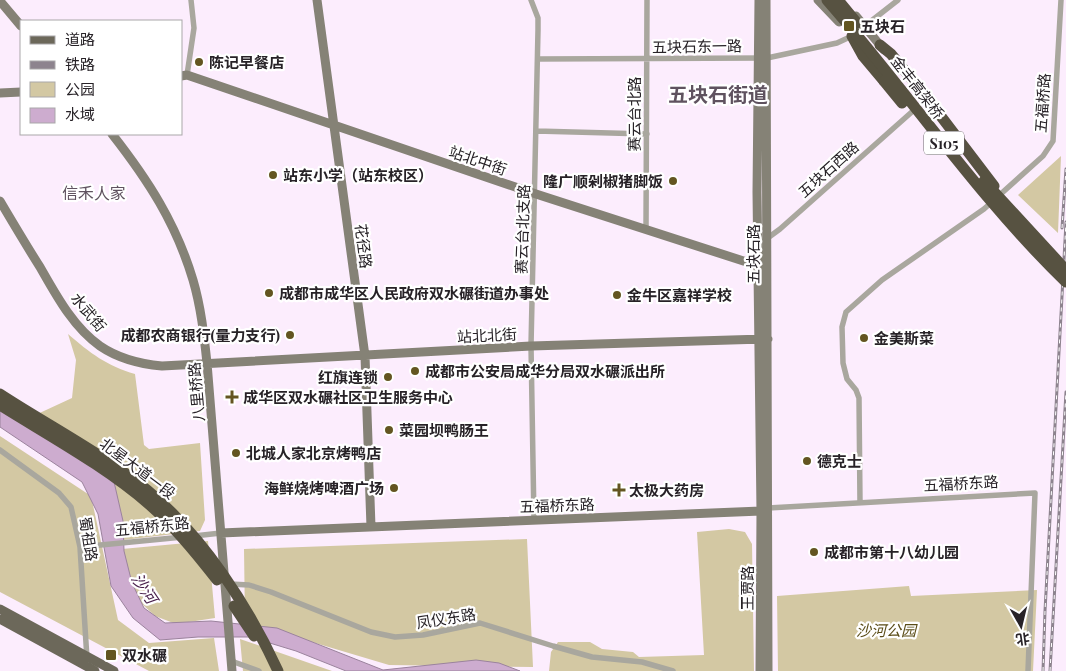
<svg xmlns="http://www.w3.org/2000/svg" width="1066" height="671" font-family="'Playfair Display','Noto Sans SC',serif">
<rect width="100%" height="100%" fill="#fcedfd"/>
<path fill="#d3c8a3" d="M1061 156 1058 233 1018 195Z
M68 334C90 353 107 366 135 374L144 445 149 449 200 443 205 520 200 531 123 540 109 494 18 423 72 398 76 360Z
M0 436 91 496 118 620 149 643 214 638 219 671H149L0 592Z
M729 529 745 532 752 544 754 671H549L551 652 558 642H590L602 649 633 652 639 657 704 655 697 532Z
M527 539 533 667 389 665 245 622 244 549Z
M208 541 215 618 176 624 155 616 141 603 128 583 122 549Z
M909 586 911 596 1037 590 1033 671H778L777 596Z
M240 639 332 671H243Z"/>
<path fill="#cdaccf" stroke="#9b839d" d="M0 409 112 473 123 521 124 551 132 583 144 608 165 623 211 621 277 628 383 670 476 660 499 663 520 671H346L296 651 250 637H198L160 640 133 618 111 586 98 514 82 482 0 427Z"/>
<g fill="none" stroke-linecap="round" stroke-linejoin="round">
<path stroke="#a9a79e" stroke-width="5.5" d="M531 0 538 18V30L531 346 534 520
M538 59 767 58 837 43 852 36 898 0
M187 75 194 28 191 0
M536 131 647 134
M646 229 647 0
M765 240 780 229 914 110
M0 450 59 493 71 507 80 547 87 659
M860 503 859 398 856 390 847 379 843 363 842 327 846 312 882 280 984 209 1043 156 1053 141 1061 0
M768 508 1035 493 1028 671
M194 536 221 533
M80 547 183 537
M230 584 249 585 271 592 371 632 395 637 423 635 480 623 553 646 592 657 642 662 673 671
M232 659 234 662 259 671"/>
<path stroke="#858276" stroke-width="9" d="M317 0 365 356 371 527
M759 0 757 192 761 511 760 671
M766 0 768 671
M818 0 839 22
M0 1 21 26
M856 16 884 50
M181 76 187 75 536 194 762 267
M0 93 21 92
M112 134C148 180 176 223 193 280 201 307 204 335 207 363L232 671
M0 201C13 223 26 245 40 267 56 295 73 327 100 346 119 359 140 364 162 366L531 346 768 339
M221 533 761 511 765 509"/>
<path stroke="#6c685a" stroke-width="9" d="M0 609 114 671
M0 619 95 671"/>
<path stroke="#575241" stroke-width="11" d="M852 36 863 56 884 81
M880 45 891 54 924 94"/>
<defs>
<path id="rail" d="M1062 228 1066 169
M1043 671 1045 611 1066 222
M1050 671 1066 392"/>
</defs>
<use href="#rail" stroke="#8d838e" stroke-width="3"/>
<use href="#rail" stroke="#fff" stroke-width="1" stroke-dasharray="4" stroke-linecap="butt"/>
<path stroke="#575241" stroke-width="11" d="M827 0C908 92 977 196 1066 282
M838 0 857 23
M884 81 902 103
M924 94 994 186
M984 181 1066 270
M0 394C49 426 102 453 147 490 203 536 248 606 278 671
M0 405C51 437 105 466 150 505 175 527 197 554 217 580
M234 606 254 636"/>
</g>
<g fill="#635521" stroke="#fff" stroke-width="2">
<rect x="843" y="20" width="12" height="12" rx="2.5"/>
<circle cx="199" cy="62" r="5"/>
<circle cx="273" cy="175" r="5"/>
<circle cx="673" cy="181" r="5"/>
<circle cx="269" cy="293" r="5"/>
<circle cx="617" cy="295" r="5"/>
<circle cx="290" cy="335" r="5"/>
<circle cx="864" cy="338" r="5"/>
<circle cx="415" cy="371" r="5"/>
<circle cx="388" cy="377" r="5"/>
<path d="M229.5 389.5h5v5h5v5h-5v5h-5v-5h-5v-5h5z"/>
<circle cx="389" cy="430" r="5"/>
<circle cx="236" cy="453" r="5"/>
<circle cx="807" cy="461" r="5"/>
<circle cx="394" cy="488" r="5"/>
<path d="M616.5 482.5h5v5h5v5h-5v5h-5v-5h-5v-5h5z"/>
<circle cx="814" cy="552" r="5"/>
<rect x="105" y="649" width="12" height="12" rx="2.5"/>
</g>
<g text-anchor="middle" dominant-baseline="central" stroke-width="4.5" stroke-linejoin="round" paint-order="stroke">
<rect fill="#fff" stroke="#686468" stroke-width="1" x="924" y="131.5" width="40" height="23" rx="4"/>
<g font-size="14" font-weight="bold" fill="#272227">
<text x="944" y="143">S105</text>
</g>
<g font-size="15" font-weight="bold" fill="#272227" stroke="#fff" text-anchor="start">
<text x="860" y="26">五块石</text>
<text x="209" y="62">陈记早餐店</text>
<text x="283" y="175">站东小学（站东校区）</text>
<text x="663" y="181" text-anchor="end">隆广顺剁椒猪脚饭</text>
<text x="279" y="293">成都市成华区人民政府双水碾街道办事处</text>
<text x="627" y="295">金牛区嘉祥学校</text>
<text x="280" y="335" text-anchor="end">成都农商银行(量力支行)</text>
<text x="874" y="338">金美斯菜</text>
<text x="425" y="371">成都市公安局成华分局双水碾派出所</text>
<text x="378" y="377" text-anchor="end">红旗连锁</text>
<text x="243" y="397">成华区双水碾社区卫生服务中心</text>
<text x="399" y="430">菜园坝鸭肠王</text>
<text x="246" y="453">北城人家北京烤鸭店</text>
<text x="817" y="461">德克士</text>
<text x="384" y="488" text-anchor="end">海鲜烧烤啤酒广场</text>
<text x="629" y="490">太极大药房</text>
<text x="824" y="552">成都市第十八幼儿园</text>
<text x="122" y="655">双水碾</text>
</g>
<g font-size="15" fill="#272227" stroke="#fff">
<text transform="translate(697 46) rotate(-1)">五块石东一路</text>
<text transform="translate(918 87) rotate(52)">金丰高架桥</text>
<text transform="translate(1042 103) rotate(-86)">五福桥路</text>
<text transform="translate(634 114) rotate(-90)">赛云台北路</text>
<text transform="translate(478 160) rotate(19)">站北中街</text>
<text transform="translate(828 169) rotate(-42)">五块石西路</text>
<text transform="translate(522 229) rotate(-88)">赛云台北支路</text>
<text transform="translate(364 246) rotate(83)">花径路</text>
<text transform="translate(753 254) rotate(-90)">五块石路</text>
<text transform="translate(89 312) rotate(50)">水武街</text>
<text transform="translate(487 335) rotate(-3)">站北北街</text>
<text transform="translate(196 392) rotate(-95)">八里桥路</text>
<text transform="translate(138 468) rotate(37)">北星大道一段</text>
<text transform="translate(961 483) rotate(-3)">五福桥东路</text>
<text transform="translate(557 505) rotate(-2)">五福桥东路</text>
<text transform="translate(152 526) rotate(-6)">五福桥东路</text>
<text transform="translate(89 539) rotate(81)">蜀祖路</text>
<text transform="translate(747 588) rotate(-90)">王贾路</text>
<text transform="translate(446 618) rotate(-9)">凤仪东路</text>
</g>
<g font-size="15" font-style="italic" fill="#5a4c17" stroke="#fff">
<text x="886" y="630">沙河公园</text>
</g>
<g font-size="16" fill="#5f525f" stroke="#fff">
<text x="94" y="192">信禾人家</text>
</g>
<g font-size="16" font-style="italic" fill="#4a214d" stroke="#fff">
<text transform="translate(145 588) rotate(56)">沙河</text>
</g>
<g font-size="20" font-weight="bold" fill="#5f525f" stroke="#fff">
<text x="718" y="93">五块石街道</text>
</g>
</g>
<rect x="20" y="20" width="162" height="115" fill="#ffffff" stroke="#a9a7a9"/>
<rect x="30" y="36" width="25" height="8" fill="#6c685a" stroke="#a9a7a9"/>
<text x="65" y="45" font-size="15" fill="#272227">道路</text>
<rect x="30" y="61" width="25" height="8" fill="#8d838e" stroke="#a9a7a9"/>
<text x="65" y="70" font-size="15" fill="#272227">铁路</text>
<rect x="30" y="82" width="25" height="15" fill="#d3c8a3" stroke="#a9a7a9"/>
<text x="65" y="95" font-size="15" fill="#272227">公园</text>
<rect x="30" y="108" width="25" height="15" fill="#cdaccf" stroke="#a9a7a9"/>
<text x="65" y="120" font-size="15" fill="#272227">水域</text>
<g transform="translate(1021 626) rotate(172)" stroke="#ffffff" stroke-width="4" paint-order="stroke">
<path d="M0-4L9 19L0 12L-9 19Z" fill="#272227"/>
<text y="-8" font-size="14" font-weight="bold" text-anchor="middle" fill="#272227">北</text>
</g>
</svg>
